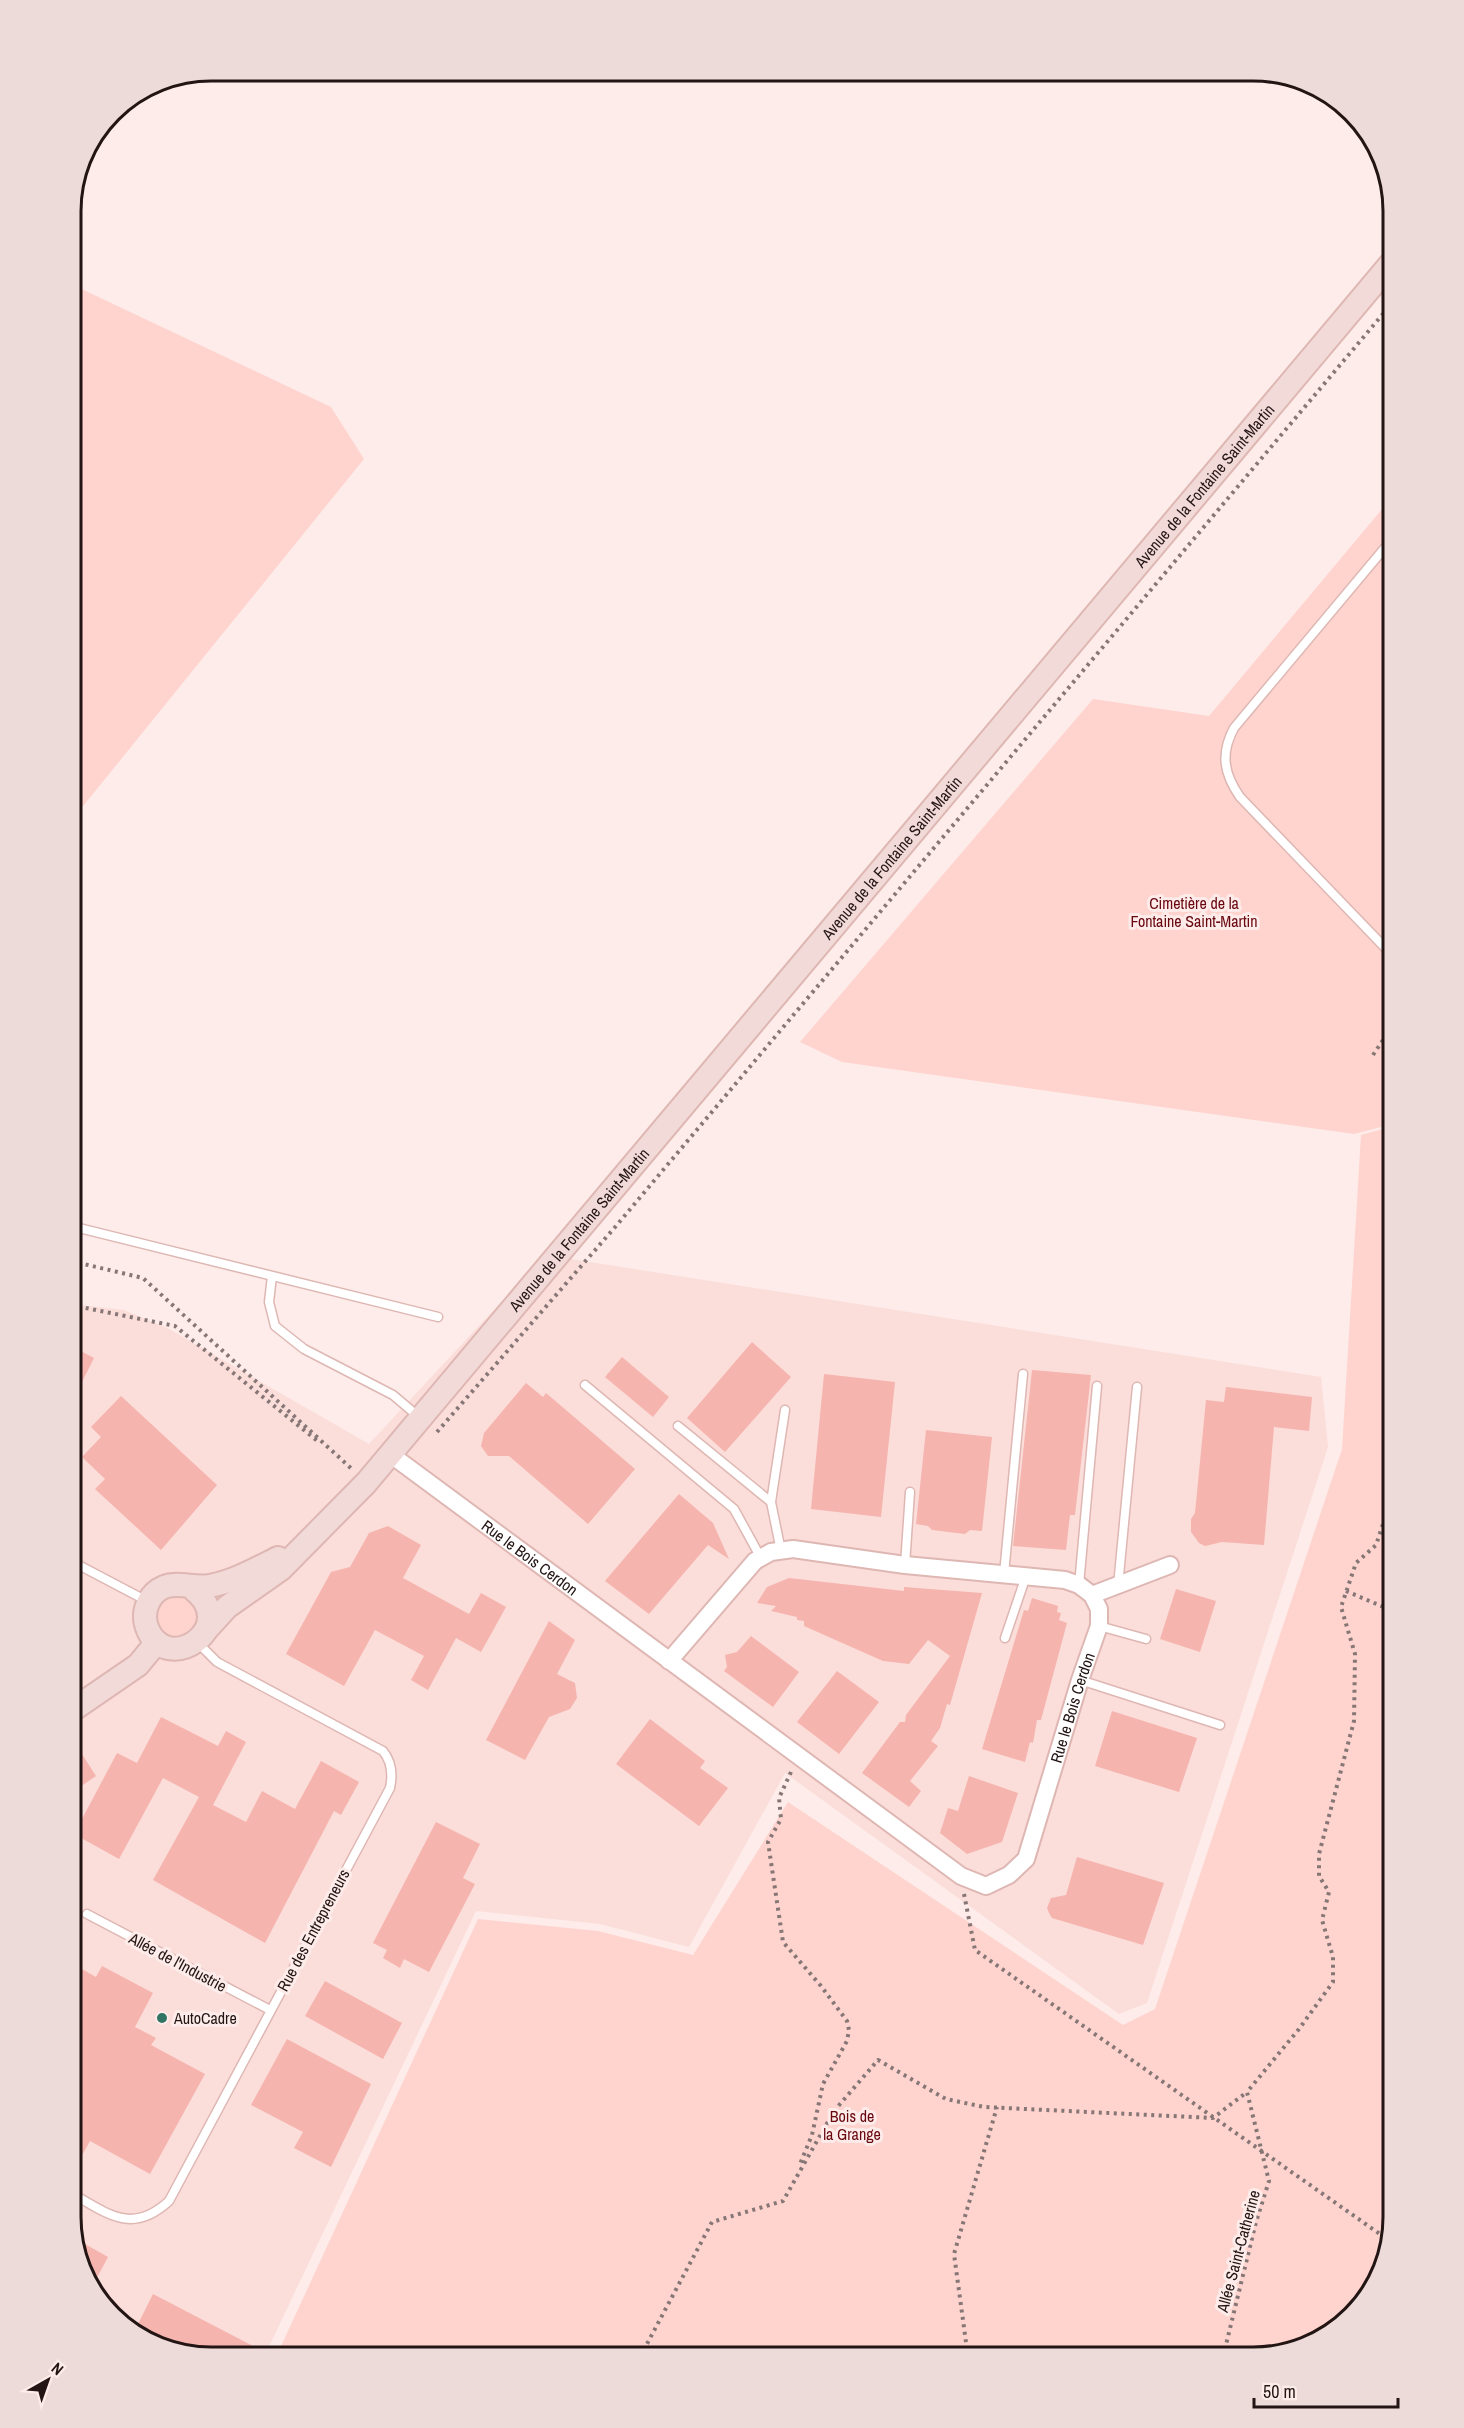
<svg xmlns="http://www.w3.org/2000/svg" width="1464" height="2428" font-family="'Archivo Narrow',sans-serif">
<rect width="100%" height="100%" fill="#fdecea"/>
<path fill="#fbddda" d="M545 1255 1321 1377 1328 1447 1147 2003 1119 2014 785 1773 689 1947 600 1924 476 1911 264 2357H202L133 2334 85 2279 71 2217V1304L124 1310 169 1329 369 1444Z"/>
<path fill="#ffd4cf" d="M71 284 331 407 364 459 71 821Z
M1393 496V1124L1354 1134 842 1062 800 1042 1093 699 1209 716Z
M1393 1126V2217L1370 2295 1315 2343 1253 2357H276L478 1919 598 1931 693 1955 788 1802 1123 2025 1155 2009 1342 1449 1361 1135Z
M172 1594 193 1598 201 1618 187 1637 171 1638C147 1624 153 1607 172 1594Z"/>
<path fill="#f6b4ae" d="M752 1342 791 1377 725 1452 687 1418Z
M71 1346 94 1358 71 1404Z
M622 1357 669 1397 653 1417 605 1377Z
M1032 1370 1091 1375 1075 1515H1070L1066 1550 1013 1546Z
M824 1374 895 1382 881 1517 811 1509Z
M526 1383 543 1397 546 1393 635 1469 588 1524 509 1456H488L481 1446 484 1433Z
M1226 1387 1312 1397 1309 1431 1274 1427 1264 1545 1222 1542 1205 1546 1199 1543 1191 1532V1519L1195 1513 1206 1400 1224 1402Z
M121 1396 217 1485 161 1550 95 1489 105 1479 82 1457 101 1437 91 1427Z
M926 1430 992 1437 982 1531 970 1530 965 1534 932 1530 928 1526 916 1524Z
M679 1494 713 1523 729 1559 708 1545 649 1614 605 1581Z
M388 1526 421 1545 403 1578 469 1614 481 1593 506 1607 481 1652 456 1638 428 1690 411 1680 424 1656 375 1630 344 1686 286 1654 331 1572 350 1567 369 1533Z
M789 1578 904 1591V1587L982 1593 950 1705 947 1704 940 1728 931 1741 938 1746 910 1781 921 1791 909 1807 862 1773 900 1722H905L906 1715 950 1656 928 1640 909 1664 883 1661 804 1626V1621L797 1620V1617L771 1611 776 1606 757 1603 767 1587Z
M1176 1589 1216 1601 1200 1652 1160 1639Z
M1032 1598 1058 1606 1057 1612 1061 1613 1059 1620 1067 1623 1041 1720H1037L1033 1743 1030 1742 1025 1762 982 1749 1024 1610 1028 1611Z
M549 1621 575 1640 557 1674 575 1683 577 1698 570 1709 549 1717 525 1760 486 1740Z
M751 1636 799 1672 773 1707 724 1671 727 1667 725 1655 737 1652Z
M837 1671 879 1702 839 1754 797 1722Z
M1112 1711 1197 1738 1179 1792 1095 1766Z
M161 1717 218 1746 226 1731 246 1742 213 1805 246 1822 262 1791 295 1809 321 1761 359 1782 341 1815 334 1811 265 1943 153 1880 199 1797 163 1778 119 1859 74 1834 117 1753 137 1763Z
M650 1719 705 1761 700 1768 728 1788 699 1826 616 1764Z
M71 1737 96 1776 71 1793Z
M969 1776 1018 1793 1002 1842 967 1854 940 1833 948 1808 958 1811Z
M436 1822 480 1844 463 1878 475 1884 429 1972 404 1959 400 1968 383 1958 387 1950 373 1943Z
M1077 1857 1164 1883 1143 1945 1052 1918 1049 1913 1047 1908 1051 1898 1066 1895Z
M71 1963 96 1977 102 1966 153 1993 135 2027 156 2038 151 2045 205 2074 150 2174 90 2141 70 2177Z
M325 1981 402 2023 383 2059 305 2016Z
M287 2039 371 2084 331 2167 294 2148 303 2132 251 2105Z
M76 2239 108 2257 92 2287 85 2279Z
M153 2294 253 2346 250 2357H202L133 2334Z"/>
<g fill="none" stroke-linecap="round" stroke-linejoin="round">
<defs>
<path id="lane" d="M1393 956 1240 797C1224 774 1220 754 1234 728L1393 538
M71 1226 438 1317
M272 1276 269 1302 275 1326 304 1349 393 1395 419 1417
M585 1385 734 1509 761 1558
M678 1426 771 1502 781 1551
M771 1502 785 1410
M71 1561 147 1601
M905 1565 910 1492
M1004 1574 1023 1374
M1079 1585 1097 1386
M1118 1586 1137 1387
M1099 1626 1146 1639
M1005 1638 1026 1576
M1080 1680 1220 1725
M87 1914 270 2010
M71 2193C108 2214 132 2235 169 2201L390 1788C393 1774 392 1762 383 1751L217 1662 197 1642"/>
<g id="street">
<path id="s1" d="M390 1454 961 1876 986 1886 1009 1875 1026 1859 1080 1680 1099 1626V1609L1092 1595 1079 1585 1065 1580 905 1565 793 1549 771 1552 755 1561 669 1661"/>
<path d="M1092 1595 1170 1565"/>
</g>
<g id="secondary">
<path d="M193 1589C241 1627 168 1676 148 1630 144 1621 144 1612 148 1603 151 1596 157 1590 164 1587 179 1581 194 1589 209 1586 233 1582 256 1569 278 1558"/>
<path id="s2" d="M206 1630 227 1607 281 1569 366 1483 1393 261"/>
<path d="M71 1711 138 1665 157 1642"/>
</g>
</defs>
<use href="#lane" stroke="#deb7b3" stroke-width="11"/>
<use href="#street" stroke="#deb7b3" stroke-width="20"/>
<use href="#secondary" stroke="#deb7b3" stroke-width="26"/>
<path stroke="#867776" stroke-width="4" stroke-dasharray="3 4.5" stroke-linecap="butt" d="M1373 1055 1393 1025
M71 1261 143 1278 353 1470
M71 1305 175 1326 320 1443
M437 1432 616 1226 1393 302
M1346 1591 1393 1611
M791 1772 779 1798 781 1819 768 1842 783 1942 821 1986 847 2021 849 2030 847 2041 823 2084 812 2135 800 2164
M964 1894 975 1950 1387 2239
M640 2357 712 2222 783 2201 834 2111 878 2060 946 2099 984 2107 1213 2118 1247 2092
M968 2357 954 2254 997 2107
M1223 2357 1256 2222 1269 2181 1247 2092 1299 2029 1333 1982V1957L1322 1920 1329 1892 1319 1876V1854L1354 1721 1355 1654 1341 1607 1356 1563 1376 1545 1393 1494"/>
<use href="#lane" stroke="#fff" stroke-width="8"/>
<use href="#street" stroke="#fff" stroke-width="16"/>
<use href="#secondary" stroke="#f2dad8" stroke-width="22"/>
</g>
<circle fill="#327464" stroke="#fdecea" stroke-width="2" cx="162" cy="2018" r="6"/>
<g text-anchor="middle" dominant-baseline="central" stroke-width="6" stroke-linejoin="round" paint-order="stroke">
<g font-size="16" fill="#231514" stroke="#fdecea">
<text stroke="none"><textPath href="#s2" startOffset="1521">Avenue de la Fontaine Saint-Martin</textPath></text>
<text stroke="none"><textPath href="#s2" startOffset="1035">Avenue de la Fontaine Saint-Martin</textPath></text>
<text stroke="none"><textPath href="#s2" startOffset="549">Avenue de la Fontaine Saint-Martin</textPath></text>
<text stroke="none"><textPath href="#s1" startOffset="174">Rue le Bois Cerdon</textPath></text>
<text stroke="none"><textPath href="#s1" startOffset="944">Rue le Bois Cerdon</textPath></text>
<text transform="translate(313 1930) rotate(-62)">Rue des Entrepreneurs</text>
<text transform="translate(178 1962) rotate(28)">Allée de l'Industrie</text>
<text transform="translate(1238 2251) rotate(-75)">Allée Saint-Catherine</text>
</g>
<g font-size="16" fill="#69070f" stroke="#fdecea">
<text x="1194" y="903">Cimetière de la<tspan x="1194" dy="18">Fontaine Saint-Martin</tspan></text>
<text x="852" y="2116">Bois de<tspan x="852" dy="18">la Grange</tspan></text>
</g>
<g font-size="16" fill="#231514" stroke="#fdecea" text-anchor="start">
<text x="174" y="2018">AutoCadre</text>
</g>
</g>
<path d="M0 0H1464V2428H0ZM211 81H1253A130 130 0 0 1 1383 211V2217A130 130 0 0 1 1253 2347H211A130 130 0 0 1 81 2217V211A130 130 0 0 1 211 81Z" fill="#ecdbd9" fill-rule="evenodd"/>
<path fill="none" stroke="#231514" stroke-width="3" d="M211 81H1253A130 130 0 0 1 1383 211V2217A130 130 0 0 1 1253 2347H211A130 130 0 0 1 81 2217V211A130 130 0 0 1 211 81Z"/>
<g transform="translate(48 2380) rotate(40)" stroke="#fdecea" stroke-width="4.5" paint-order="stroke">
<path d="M0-4.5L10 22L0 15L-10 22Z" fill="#231514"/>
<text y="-9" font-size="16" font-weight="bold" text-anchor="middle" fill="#231514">N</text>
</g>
<path d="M1254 2398v9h144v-9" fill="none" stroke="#231514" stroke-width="3"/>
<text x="1263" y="2398" font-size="18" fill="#231514" stroke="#fdecea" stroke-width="4.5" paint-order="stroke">50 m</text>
</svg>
